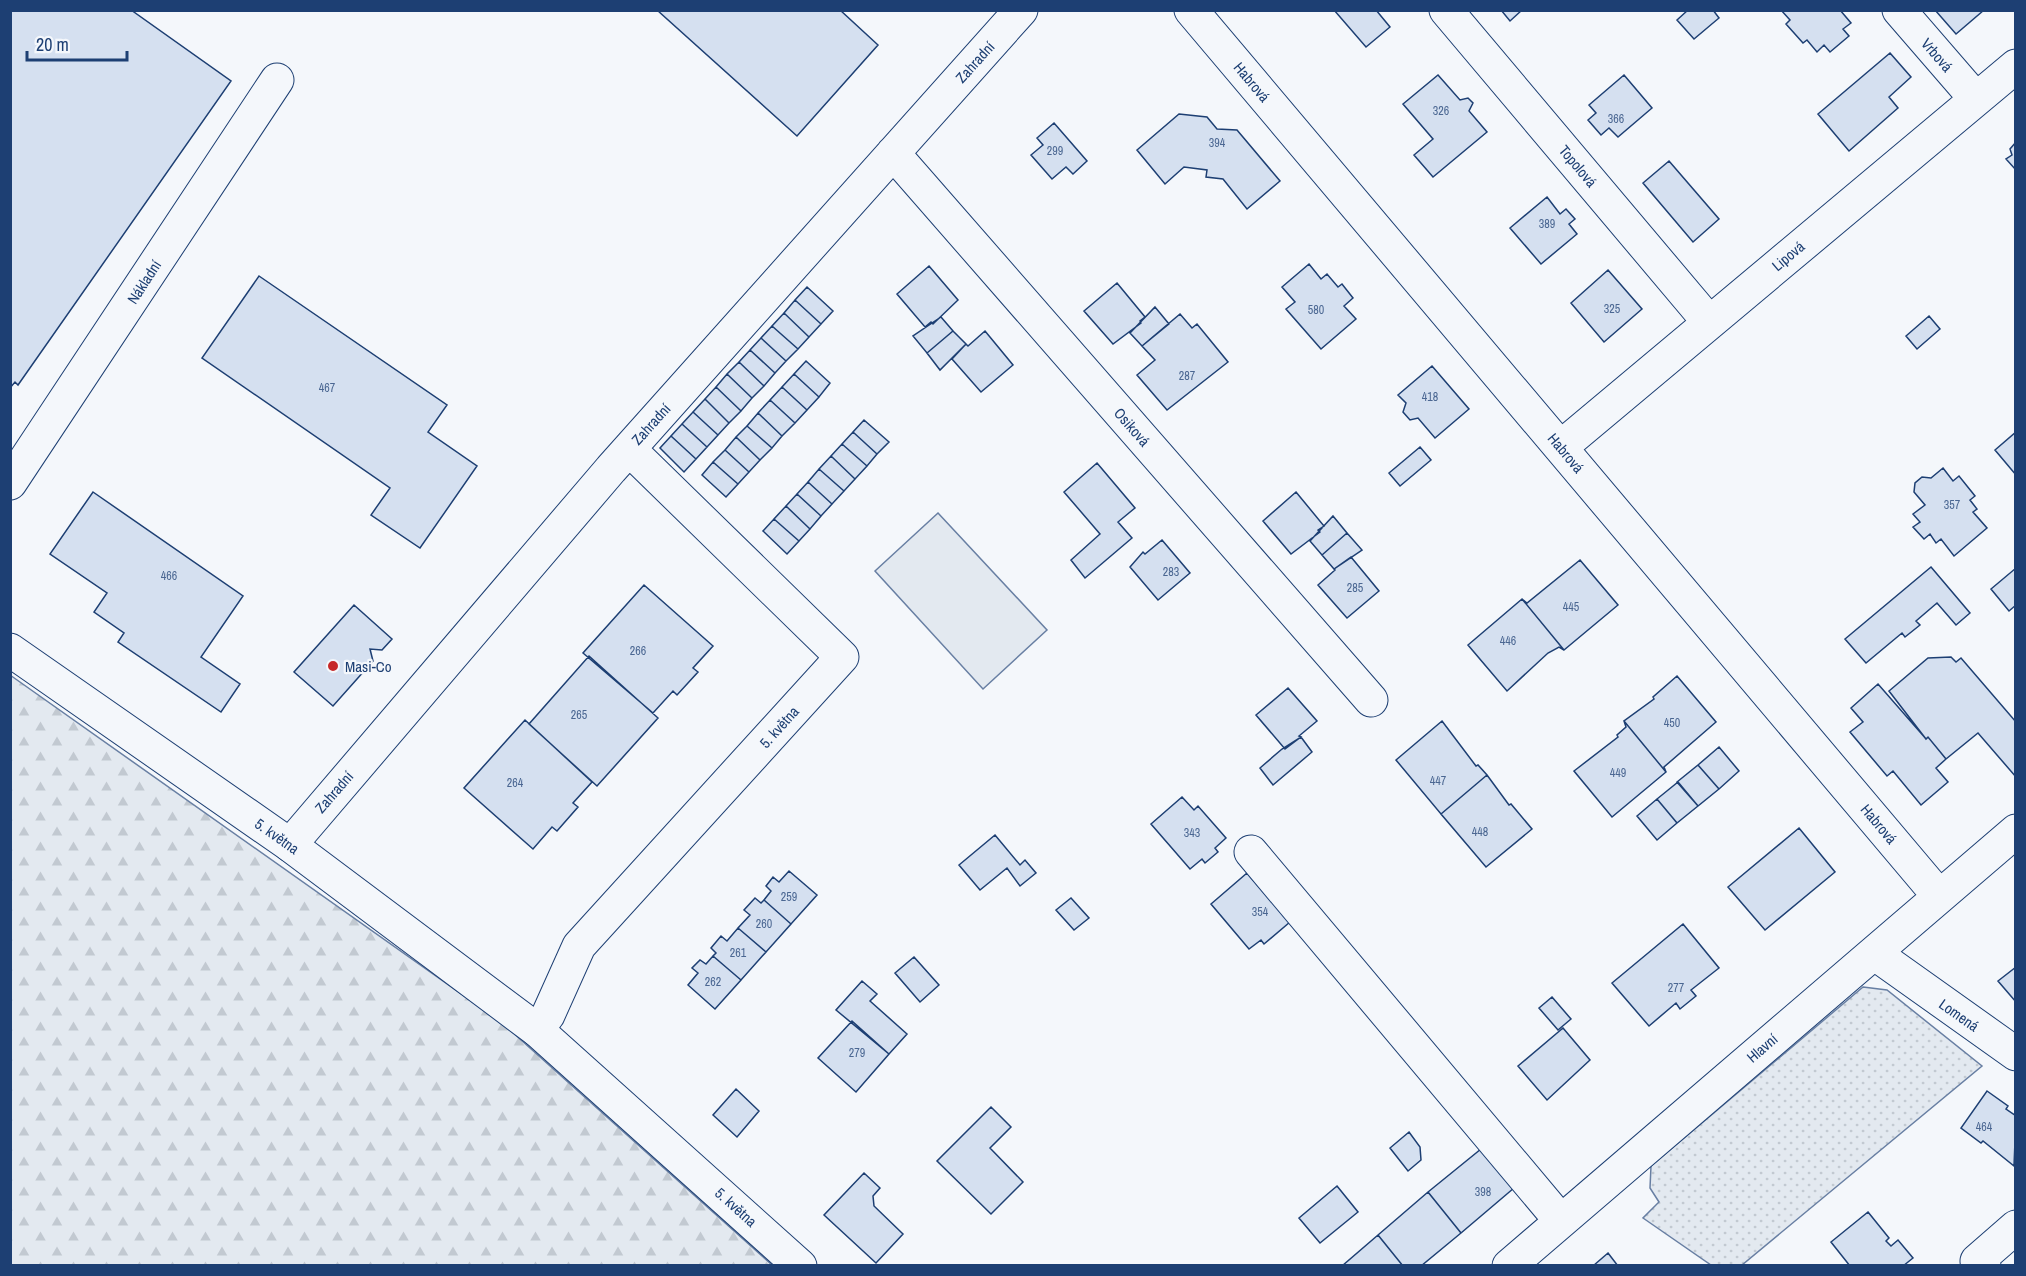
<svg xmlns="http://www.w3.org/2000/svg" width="2026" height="1276" font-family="'Archivo Narrow',sans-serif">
<defs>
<pattern id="grass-dots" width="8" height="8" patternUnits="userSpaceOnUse" patternTransform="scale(1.5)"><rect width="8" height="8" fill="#e3e9f0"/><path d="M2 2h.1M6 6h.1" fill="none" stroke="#c2c9d1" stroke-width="1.8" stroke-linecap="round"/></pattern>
<pattern id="forest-firs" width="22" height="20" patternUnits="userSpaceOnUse" patternTransform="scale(1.5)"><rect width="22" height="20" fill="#e3e9f0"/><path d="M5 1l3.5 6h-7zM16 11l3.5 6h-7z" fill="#c2c9d1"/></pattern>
</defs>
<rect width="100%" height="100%" fill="#f4f7fb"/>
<path fill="url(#grass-dots)" stroke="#687fa3" stroke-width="1.5" d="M1863 987 1887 990 1982 1066 1742 1265H1711L1643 1218 1659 1202 1650 1188 1651 1166Z"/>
<path fill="url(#forest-firs)" stroke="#687fa3" stroke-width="1.5" d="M10 675 501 1022 772 1265H11Z"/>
<path fill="#e3e9f0" stroke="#687fa3" stroke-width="1.5" d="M938 513 1047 630 983 689 875 571Z"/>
<path fill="#d5e0f0" stroke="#1d3f73" stroke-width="1.5" d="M10 10H131L231 81 18 385 15 382 10 388Z
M657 10H840L878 45 797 136Z
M1334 10H1376L1390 27 1366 47Z
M1501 10H1522L1510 21Z
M1688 10H1713L1719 18 1694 39 1677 20Z
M1781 10H1840L1851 23 1843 29 1849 36 1830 52 1824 45 1817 52 1807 40 1803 43 1786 24 1790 20Z
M1935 10H1984L1956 34Z
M1890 53 1911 77 1889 97 1898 108 1849 151 1818 114Z
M1438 75 1460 100 1468 98 1473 103 1469 111 1487 132 1433 177 1414 155 1433 139 1403 104Z
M1624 75 1652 108 1618 137 1609 128 1601 135 1588 120 1596 113 1589 105Z
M1179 114 1207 117 1217 129 1237 130 1280 181 1247 209 1223 179 1206 177 1207 170 1184 167 1165 184 1137 150Z
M1054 123 1087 161 1073 174 1066 167 1052 179 1031 155 1043 145 1037 138Z
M2016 142V170L2006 159 2012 155 2010 149Z
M1669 161 1719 219 1693 242 1643 183Z
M1547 197 1560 214 1566 209 1575 219 1569 224 1577 234 1541 264 1510 228Z
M1309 264 1321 279 1327 274 1338 287 1342 284 1353 298 1344 306 1356 319 1321 349 1286 309 1295 302 1282 287Z
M929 266 958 300 933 324 931 322 925 327 897 294Z
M1608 270 1642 309 1604 342 1571 303Z
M259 276 447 405 428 432 477 466 420 548 371 515 390 488 202 358Z
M1117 283 1145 317 1140 321 1141 323 1113 344 1084 311Z
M807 287 833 311 821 324 795 300Z
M795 300 821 324 809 337 784 313Z
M1155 307 1169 324 1142 346 1130 333Z
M784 313 809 337 798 349 772 326Z
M1180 314 1192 328 1197 324 1228 362 1167 410 1137 375 1155 360 1142 346Z
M1929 316 1940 329 1917 349 1906 336Z
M941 317 953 331 927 353 913 336Z
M772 326 798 349 786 361 761 338Z
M953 331 966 344 940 370 927 353Z
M985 331 1013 365 981 392 952 359 966 344 968 346Z
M761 338 786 361 775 373 750 350Z
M750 350 775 373 764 386 739 362Z
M806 361 830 383 819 397 794 374Z
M739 362 764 386 752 398 727 374Z
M1432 366 1469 409 1435 438 1418 418 1410 420 1403 412 1406 403 1398 395Z
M727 374 752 398 741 411 716 387Z
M794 374 819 397 807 410 782 387Z
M716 387 741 411 729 423 705 399Z
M782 387 807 410 795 423 770 400Z
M705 399 729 423 718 435 693 412Z
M770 400 795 423 782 436 758 413Z
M693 412 718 435 707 447 682 424Z
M758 413 782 436 772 448 747 426Z
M864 420 889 442 877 454 853 432Z
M682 424 707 447 696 459 671 436Z
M747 426 772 448 760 460 736 437Z
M853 432 877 454 867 466 842 444Z
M2016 432V475L1995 450Z
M671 436 696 459 684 472 660 448Z
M736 437 760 460 749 472 725 450Z
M842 444 867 466 855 479 831 456Z
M1420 447 1431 460 1400 486 1389 473Z
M725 450 749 472 738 484 713 462Z
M831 456 855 479 844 491 819 469Z
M713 462 738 484 726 497 702 475Z
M1097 463 1135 508 1118 522 1132 538 1085 578 1071 560 1100 534 1064 492Z
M1943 468 1953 481 1959 476 1975 496 1970 500 1977 509 1973 512 1987 528 1954 556 1941 539 1936 543 1930 534 1924 539 1913 527 1920 522 1913 514 1925 505 1914 492 1915 483 1922 477 1931 478Z
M819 469 844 491 832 504 808 482Z
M808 482 832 504 821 516 797 494Z
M93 492 243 596 201 657 240 684 221 712 118 642 124 633 94 612 107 593 50 554Z
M1296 492 1324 526 1318 530 1320 532 1291 554 1263 521Z
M797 494 821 516 810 529 786 506Z
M786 506 810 529 799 541 774 519Z
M1333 516 1347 533 1322 555 1310 541Z
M774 519 799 541 787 554 763 531Z
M1347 533 1362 550 1334 569 1322 555Z
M1162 540 1190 573 1158 600 1130 567 1143 552 1145 554Z
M1351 557 1379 591 1347 618 1318 585 1335 570 1334 569Z
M1580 560 1618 605 1564 650 1522 599 1527 603Z
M1931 567 1970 613 1956 625 1937 603 1916 621 1920 625 1905 637 1902 633 1866 663 1845 639Z
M2016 568V605L2009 611 1991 589Z
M644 585 713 646 693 668 698 672 677 695 673 691 653 713 583 653Z
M1522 599 1564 650 1559 647 1548 653 1507 691 1468 645Z
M354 605 392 639 382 650 370 649 373 661 333 706 294 672Z
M589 656 658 718 597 786 529 724Z
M1951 657 1956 662 1961 658 2016 722V777L1978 733 1946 759 1928 737 1926 739 1889 691 1928 658Z
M1677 676 1716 722 1664 767 1666 772 1624 721 1654 699 1653 697Z
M1878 684 1926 739 1928 737 1946 759 1936 768 1948 782 1921 805 1893 771 1887 776 1850 732 1863 722 1851 708Z
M1288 688 1317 721 1299 736 1301 737 1285 749 1256 715Z
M525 720 592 782 573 803 578 807 557 831 552 827 533 849 464 788Z
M1442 721 1476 766 1478 765 1487 775 1441 814 1396 760Z
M1624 721 1666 772 1612 817 1574 771 1618 737 1617 735 1626 727Z
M1301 737 1312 752 1273 785 1260 768 1282 749Z
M1719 747 1739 771 1719 789 1698 765Z
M1698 765 1719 789 1698 806 1677 782Z
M1487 775 1509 805 1511 804 1532 829 1486 867 1441 814Z
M1678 782 1698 806 1677 823 1657 799Z
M1182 797 1194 810 1198 806 1226 838 1215 848 1218 852 1205 863 1202 859 1190 869 1151 824Z
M1657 799 1677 823 1657 840 1637 816Z
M1799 828 1835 872 1765 930 1728 887Z
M995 835 1020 865 1025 860 1036 873 1020 886 1007 868 980 890 959 865Z
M789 871 817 895 791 924 764 900 771 891 766 886 773 877 779 882Z
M1247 873 1290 922 1264 944 1261 940 1249 949 1211 904Z
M755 898 761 903 764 900 791 924 766 952 738 928 750 915 744 910Z
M1071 898 1089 918 1074 930 1056 910Z
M1683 924 1719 968 1691 990 1696 996 1680 1009 1676 1003 1649 1026 1612 983Z
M738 928 766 952 741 980 713 956 716 953 711 948 721 936 727 941Z
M713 956 741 980 715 1009 688 985 698 973 692 968 700 960 706 964Z
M914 957 939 985 920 1002 895 973Z
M2016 967V1002L1998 981Z
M862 981 877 994 870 1001 907 1034 889 1054 836 1010Z
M1552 997 1571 1019 1558 1030 1539 1008Z
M852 1021 889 1054 856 1092 818 1058Z
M1563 1028 1590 1060 1547 1100 1518 1066Z
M736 1089 759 1111 737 1137 713 1115Z
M1987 1091 2008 1106 2006 1109 2016 1116 2014 1166 1983 1141 1981 1143 1961 1128Z
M991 1107 1011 1127 990 1148 1023 1182 991 1214 937 1161Z
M1409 1132 1420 1147 1421 1160 1408 1171 1390 1148Z
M1481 1149 1514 1188 1461 1233 1428 1192Z
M864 1173 880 1188 873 1196 874 1206 903 1234 876 1263 824 1215Z
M1337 1186 1358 1212 1320 1243 1299 1218Z
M1428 1192 1461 1233 1421 1266H1403L1378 1235Z
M1868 1212 1889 1238 1886 1241 1891 1246 1898 1240 1913 1258 1903 1266H1850L1831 1242Z
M1378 1235 1403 1266H1342Z
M1608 1253 1618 1266H1593Z"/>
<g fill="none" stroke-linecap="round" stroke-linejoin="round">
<defs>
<path id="minor" d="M1191 10 1939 896
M1446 10 1709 322
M1899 10 1976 99
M893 153 1371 700
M1561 447 2016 66
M10 483 277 80
M290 845 611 469 1021 10
M1251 852 1561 1221
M1874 953 2016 1054
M537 1030 548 1015 579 946 842 657 629 449
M1509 1266 2016 831
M1984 1266 1977 1261 2016 1227"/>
<path id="major" d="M10 650 290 845 537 1030 800 1266"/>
</defs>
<use href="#minor" stroke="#1d3f73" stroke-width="35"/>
<use href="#major" stroke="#1d3f73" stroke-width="35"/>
<use href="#minor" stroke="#f4f7fb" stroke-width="33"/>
<use href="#major" stroke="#f4f7fb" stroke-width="33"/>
</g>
<circle fill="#c62828" stroke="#f4f7fb" stroke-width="2" cx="333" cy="666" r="6"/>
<g text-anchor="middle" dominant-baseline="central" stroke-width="4.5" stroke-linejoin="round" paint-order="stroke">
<g font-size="12" fill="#4b6792">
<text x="1441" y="111">326</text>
<text x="1616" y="119">366</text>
<text x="1217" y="143">394</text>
<text x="1055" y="151">299</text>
<text x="1547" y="224">389</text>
<text x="1612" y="309">325</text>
<text x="1316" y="310">580</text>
<text x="1187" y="376">287</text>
<text x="327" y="388">467</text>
<text x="1430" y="397">418</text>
<text x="1952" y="505">357</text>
<text x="1171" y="572">283</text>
<text x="169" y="576">466</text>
<text x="1355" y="588">285</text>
<text x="1571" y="607">445</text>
<text x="1508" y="641">446</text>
<text x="638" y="651">266</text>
<text x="579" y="715">265</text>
<text x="1672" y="723">450</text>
<text x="1618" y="773">449</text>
<text x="1438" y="781">447</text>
<text x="515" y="783">264</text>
<text x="1480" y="832">448</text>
<text x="1192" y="833">343</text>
<text x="789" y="897">259</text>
<text x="1260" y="912">354</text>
<text x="764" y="924">260</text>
<text x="738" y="953">261</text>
<text x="713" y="982">262</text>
<text x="1676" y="988">277</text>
<text x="857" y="1053">279</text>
<text x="1984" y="1127">464</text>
<text x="1483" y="1192">398</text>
</g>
<g font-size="15" fill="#1d3f73" stroke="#f4f7fb">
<text transform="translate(1937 55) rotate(49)">Vrbová</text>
<text transform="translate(975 62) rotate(-48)">Zahradní</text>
<text transform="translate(1252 82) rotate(50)">Habrová</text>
<text transform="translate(1578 166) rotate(50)">Topolová</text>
<text transform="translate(1788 256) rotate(-40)">Lipová</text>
<text transform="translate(144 282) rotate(-57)">Nákladní</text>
<text transform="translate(651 424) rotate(-48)">Zahradní</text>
<text transform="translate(1132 427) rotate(49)">Osiková</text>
<text transform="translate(1566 453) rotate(50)">Habrová</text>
<text transform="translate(779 727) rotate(-48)">5. května</text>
<text transform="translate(334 792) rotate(-49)">Zahradní</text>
<text transform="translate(1879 824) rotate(50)">Habrová</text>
<text transform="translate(277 836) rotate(35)">5. května</text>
<text transform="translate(1959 1015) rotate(35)">Lomená</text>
<text transform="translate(1762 1048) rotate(-41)">Hlavní</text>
<text transform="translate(736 1207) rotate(42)">5. května</text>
</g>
<g font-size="15" fill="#1d3f73" stroke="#f4f7fb" text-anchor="start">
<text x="345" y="666">Masi-Co</text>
</g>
</g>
<rect width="2026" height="1276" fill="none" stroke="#1d3f73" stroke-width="24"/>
<path d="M27 51v9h100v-9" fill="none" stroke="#1d3f73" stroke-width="3"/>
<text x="36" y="51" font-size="18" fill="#1d3f73" stroke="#f4f7fb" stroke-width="4.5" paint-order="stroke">20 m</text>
</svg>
